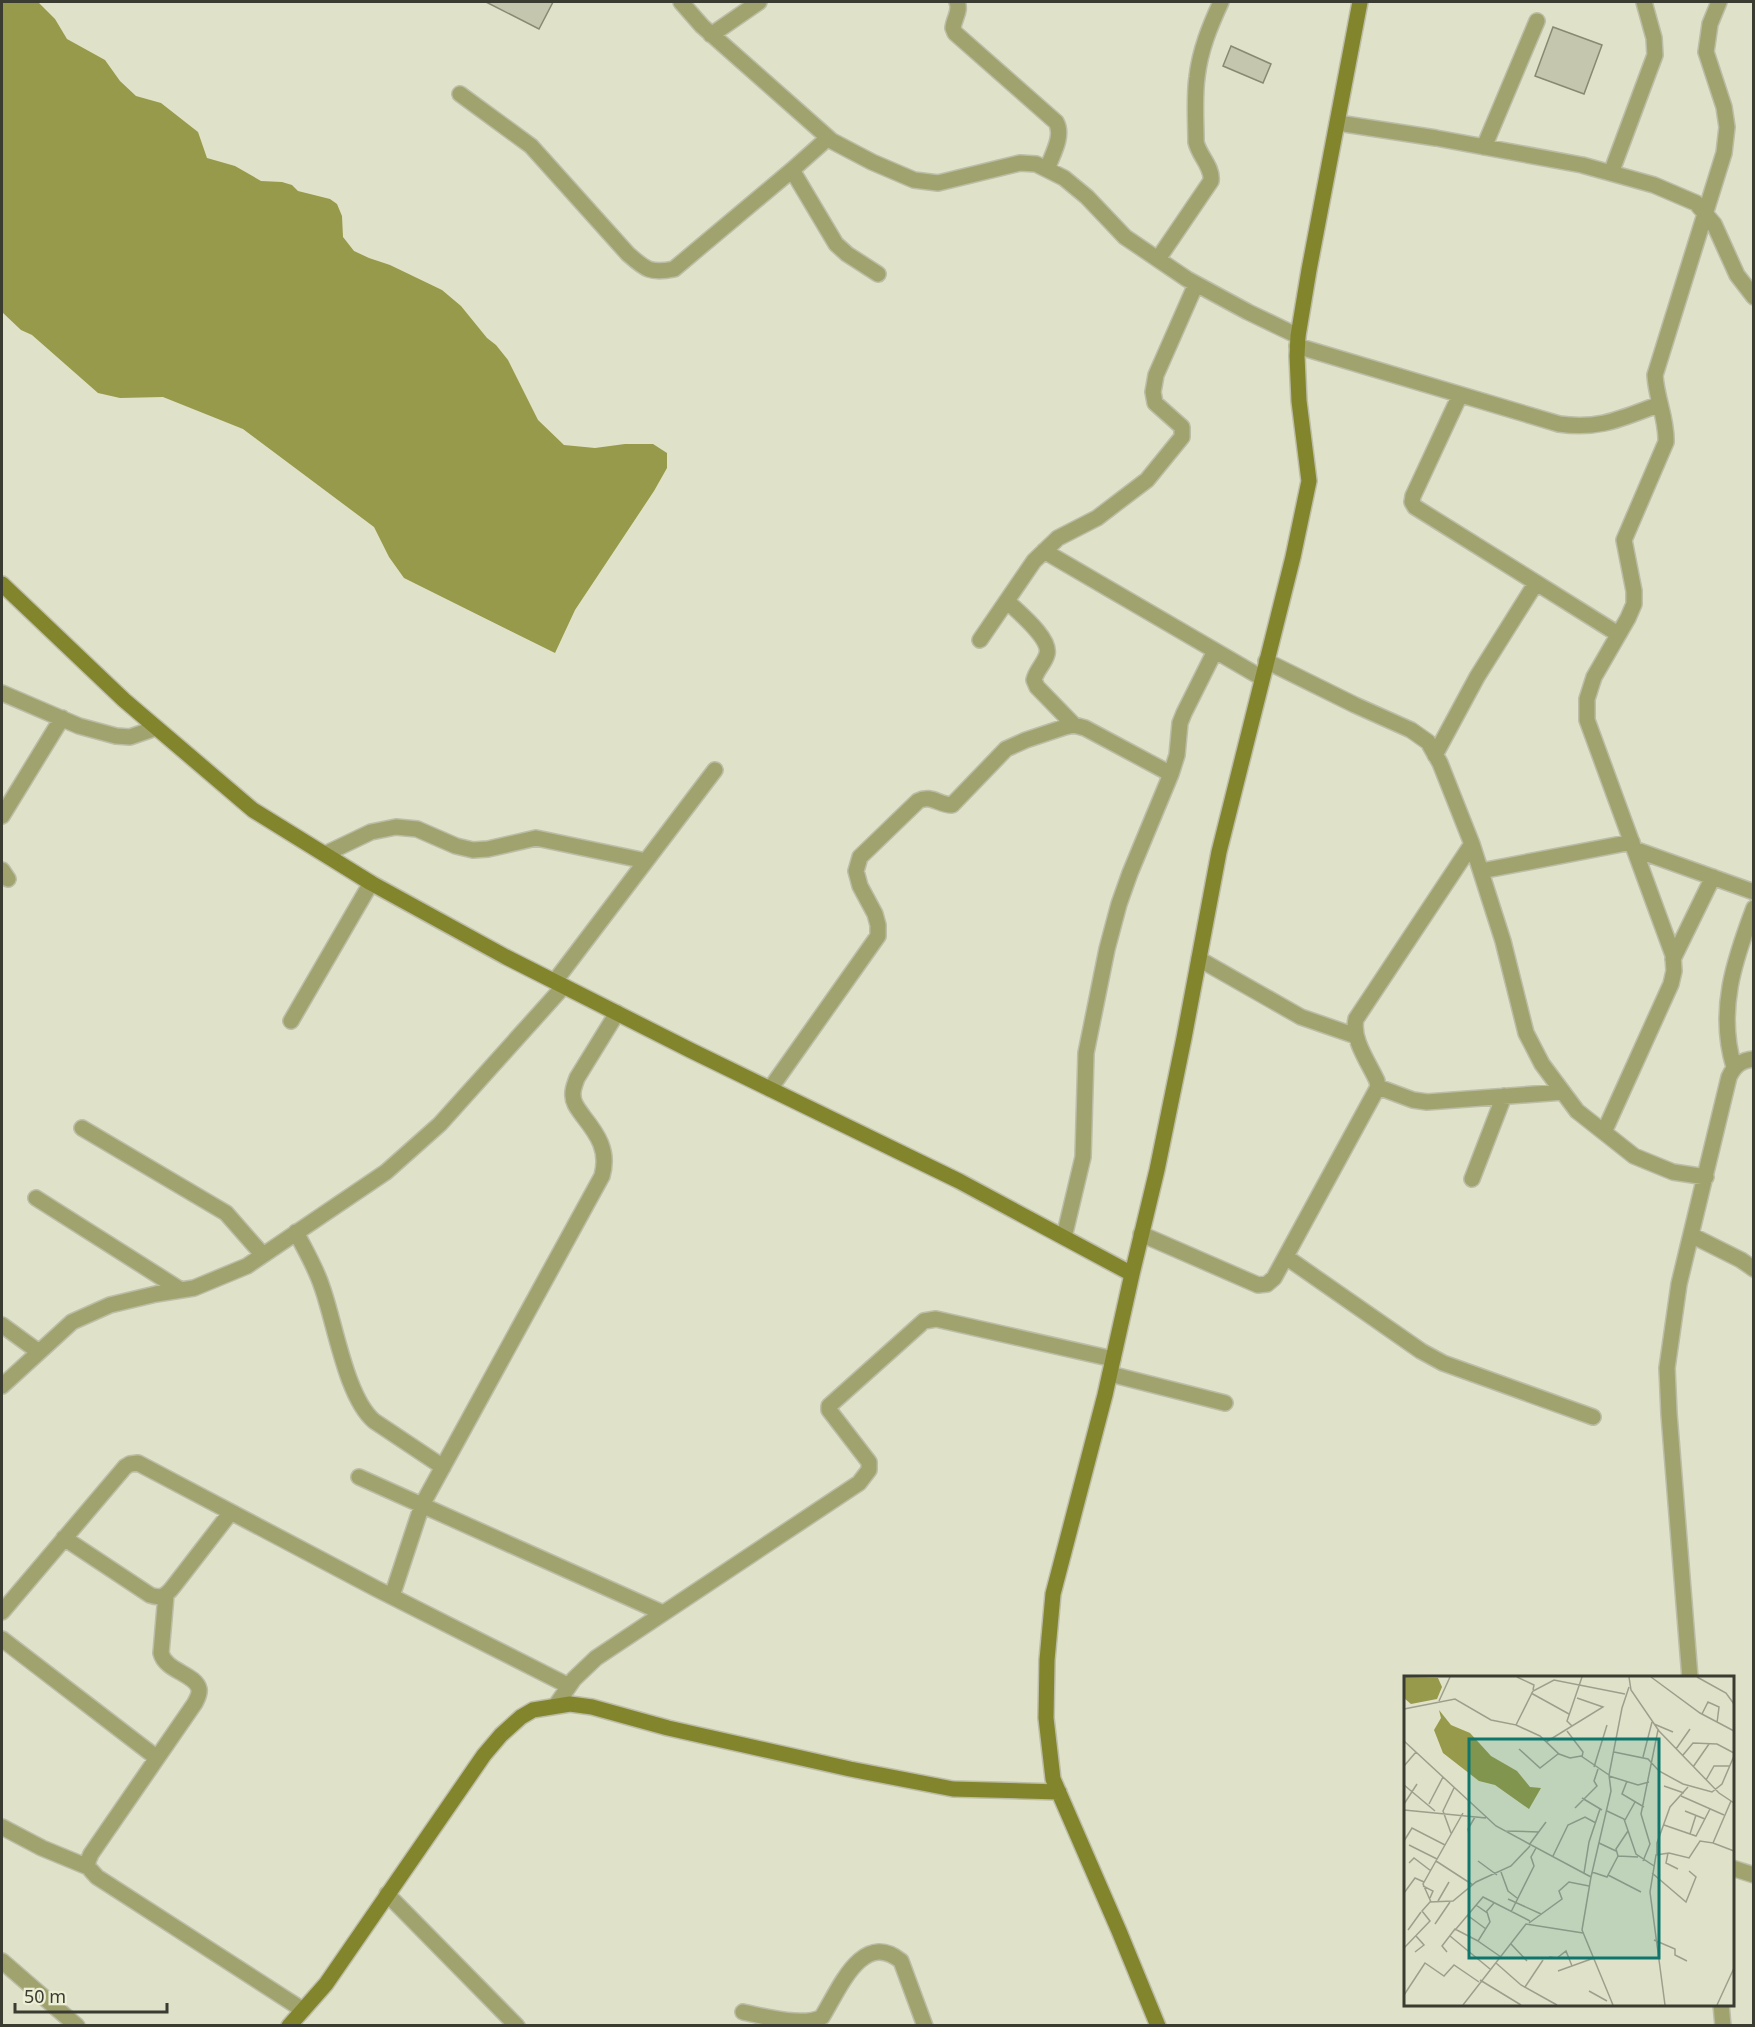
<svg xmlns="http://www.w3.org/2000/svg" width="1755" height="2027" font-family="'Noto Sans',sans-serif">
<rect width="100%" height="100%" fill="#dfe2c8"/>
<path fill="#969a4a" d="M2 2H38L55 19 67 39 105 60 120 81 136 96 161 103 198 132 207 158 235 166 261 181 282 182 292 185 298 191 330 199 337 204 342 216 343 237 354 251 369 258 390 265 442 290 461 306 487 338 496 345 508 360 538 420 564 445 595 448 625 444H653L667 453V468L654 491 575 610 555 653 404 578 389 557 374 527 243 429 163 397 120 398 98 393 32 335 21 330 2 312Z"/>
<path fill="#c4c6ad" stroke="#878971" stroke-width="1.5" d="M486 2H553L539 29Z
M1553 27 1602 45 1584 94 1535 76Z
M1231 46 1271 64 1263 83 1223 66Z"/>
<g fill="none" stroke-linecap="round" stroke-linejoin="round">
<defs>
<path id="street" d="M681 2 702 26 832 141 872 162 914 180 938 183 1020 163 1036 164 1064 178 1087 197 1125 237 1187 279 1248 312 1298 336
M957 2C961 11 954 18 953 28L955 33 1056 122C1064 136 1052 155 1047 169
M711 35 759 2
M460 94 531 146 628 254C645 269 650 274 674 269L792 170 828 138
M1338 123 1436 138 1582 165 1654 185 1696 203 1714 224 1737 275 1754 297
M1484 147 1537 21
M792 170 836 244 847 254 878 274
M1611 173 1655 55 1654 38 1644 2
M1158 259 1211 181C1213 167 1199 156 1196 142 1196 121 1194 98 1197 77 1200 50 1210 26 1221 2
M1297 346 1559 424C1600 430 1622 418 1660 404
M1460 395 1413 496 1412 502 1415 507 1618 634
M1044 551 1262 678
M1007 601C1018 612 1051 638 1047 654 1045 663 1036 670 1034 680L1037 687 1074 725
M980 640 1034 561 1058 538 1097 518 1147 480 1182 437V427L1155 403 1153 392 1156 375 1196 284
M1266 661 1355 705 1411 730 1428 742 1440 763 1472 844 1503 941 1526 1033 1542 1064 1577 1111 1634 1156 1673 1172 1706 1177
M2 693 79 726 116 736 130 737 156 728
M1435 755 1477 677 1536 583
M2 816 62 718
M1634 849 1754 892
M325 854 371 832 396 827 417 829 456 846 473 850 488 849 536 838 646 861
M2 870 8 879
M1481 871 1632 842
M1199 959 1301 1017 1356 1036
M1673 959 1713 877
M555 981 715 770
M291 1021 371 883
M1734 1067C1717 1011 1734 961 1754 908
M1378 1087 1413 1100 1427 1102 1563 1092
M770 1089 878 936V925L875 914 860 886 856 871 860 857 918 801C931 794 939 805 952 805L1006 749 1026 740 1065 727 1074 725 1085 728 1171 774
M82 1128 226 1213 263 1255
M1604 1132 1671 984 1674 971 1673 955 1587 720V699L1594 677 1628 618 1634 604V591L1624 540 1666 442C1667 419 1656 398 1655 375L1724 153 1727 127 1724 107 1706 52 1710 24 1719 2
M1472 1179 1504 1096
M36 1198 181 1290
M296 1232C305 1250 316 1268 322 1287 335 1323 346 1397 374 1421L443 1467
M1141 1234 1258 1285 1267 1284 1274 1278 1378 1087 1377 1081C1369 1063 1351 1039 1356 1019L1472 844
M1691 1235 1741 1260 1754 1269
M1064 1237 1083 1157 1086 1053 1107 949 1119 904 1130 873 1171 774 1177 755 1180 723 1184 713 1215 651
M1286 1257 1421 1351 1443 1363 1593 1417
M2 1325 39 1352
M1110 1374 1225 1403
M2 1386 72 1322 110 1305 156 1294 194 1288 247 1266 386 1172 440 1124 564 986
M359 1477 663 1613
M64 1538 150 1595C161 1599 166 1596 173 1587L231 1512
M166 1595 161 1653C165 1671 196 1674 199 1689 200 1694 197 1699 195 1703L91 1854 88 1861V1867L97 1877 303 2010
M392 1596 422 1505 602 1176C609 1151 598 1135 583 1116 579 1110 573 1104 573 1096 572 1090 575 1084 577 1078L617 1013
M2 1612 125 1467 130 1464 138 1463 375 1588 569 1686
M2 1639 157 1758
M1690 1678 1669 1414 1667 1368 1679 1284 1729 1077C1734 1066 1741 1060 1754 1059
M556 1705 574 1679 596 1658 859 1483 869 1470V1462L829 1410V1406L924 1321 936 1319 1113 1359
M2 1827 42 1848 88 1867
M1732 1868 1754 1875
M387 1894 517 2026
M2 1961 77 2026
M1721 2004 1723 2026
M743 2012C765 2017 804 2027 822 2017 839 1990 862 1929 901 1961L925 2026"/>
<path id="secondary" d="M2 584 124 700 253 810 371 883 506 957 692 1051 959 1181 1132 1274 1105 1395 1053 1594 1047 1660 1046 1718 1053 1779 1119 1931 1158 2026
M1132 1274 1157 1170 1184 1038 1219 852 1293 557 1309 481 1299 401 1297 356 1298 336 1309 270 1360 2
M289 2026 326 1984 484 1755 501 1735 521 1717 533 1710 570 1704 592 1707 668 1728 850 1769 953 1789 1059 1792"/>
</defs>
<use href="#street" stroke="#bbbda7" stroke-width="18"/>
<use href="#secondary" stroke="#bbbda7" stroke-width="18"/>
<use href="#street" stroke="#a0a36d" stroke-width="15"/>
<use href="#secondary" stroke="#82852b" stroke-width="15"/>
</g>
<g transform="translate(1404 1676)">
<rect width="330" height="330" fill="#dfe2c8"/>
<path d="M0 1 34 2 38 11 33 23 7 28 0 22ZM35 34 47 49 66 57 87 80 113 95 126 111 137 112 125 133 91 109 75 105 39 77 30 54 37 42Z" fill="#969a4a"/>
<path fill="none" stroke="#9d9f8c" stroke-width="1.5" d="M113 1 130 9 129 14M225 1 227 14 255 55 315 117 330 127M247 1 296 37 330 55M293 1 322 17 330 28M127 17 165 38M35 25 46 1M0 33 51 23 87 44 112 49 129 15 150 4 221 18M298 38 304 26 315 31 313 47M250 48 269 56M112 49 136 60 155 78 166 82 177 80 205 99M168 50 163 45 178 1M163 55 179 76 178 81M0 65 92 150 187 201 178 254 209 329M142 66 199 31 173 22M115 73 136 92 154 78M272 73 286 53M210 76 244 83 255 95 279 108 308 116 318 108 330 80M279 79 289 67 313 68 330 77M239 81 248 46M0 90 12 76M190 91 203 49M289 91 305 68M205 100 234 109 245 106M302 104 310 90H325M223 105 218 118 240 131M0 109 31 135M260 110 280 117M277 120 320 139M178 122 198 134M0 128 13 108M25 128 39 101M171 132 193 110 190 105 194 93M0 134 82 142M203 135 220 143 232 178 250 190M281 135 301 143M221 144 231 126M260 149 292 160 306 133M101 155 135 156M47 157 39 135 50 112M65 158 64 153 71 141M286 158 292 139M0 165 8 152 41 169M195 167 212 175M309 167 330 175M5 169 33 183M125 169 142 146M264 177 262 187 274 193M253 178V167L266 131 284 111M149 180 164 149 181 141 192 147M214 180 234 181M32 185 69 209M74 185 93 199M239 185 246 168 237 138 254 54M5 187 10 182 27 195M97 196 104 215 113 222M188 196 203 201 214 180 212 173 224 155M180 197 185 166 196 133M248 197 282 226 292 201 285 195M204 199 237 216M187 201 207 115 205 99 218 32 225 11M19 210 29 215 26 222M0 217 11 202 20 206M104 223 137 238M34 225 45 206M27 226 19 208 59 137M72 229 82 236 90 227M83 236 86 246 74 265 97 281M107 236 130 190 127 181 132 172M63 239 82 253M125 247 158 223 155 215 165 206 185 210M31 248 46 226M52 253 79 221 126 245M4 254 17 236M46 260 86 293M250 264 271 273V279L283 285M107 268 123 285M0 272 26 245 18 235 26 226 49 225 72 206 107 190 126 170M11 276 20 269 12 260M43 276 38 270 51 253 74 265M145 281 153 282 162 275 168 290M92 287 117 309 153 329M154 295 190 282M76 304 117 329M121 311 139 284M185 315 203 325M0 319 21 287 40 300 50 289 75 306M59 329 122 248 179 257M261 329 246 216 252 179 265 177 285 182 296 165 309 167 327 125M313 329 330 292"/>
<path fill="#0f766e" fill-opacity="0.15" stroke="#0f766e" stroke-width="3" d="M65 63H255V282H65Z"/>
<rect width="330" height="330" fill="none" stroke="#3a3b31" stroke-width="3"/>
</g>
<rect width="1755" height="2027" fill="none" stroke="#3a3b31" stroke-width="6"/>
<path d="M15 2003v9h152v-9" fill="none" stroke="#3a3b31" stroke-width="3"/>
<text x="24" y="2003" font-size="18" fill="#3a3b31" stroke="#edefd5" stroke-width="4.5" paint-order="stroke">50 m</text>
</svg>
